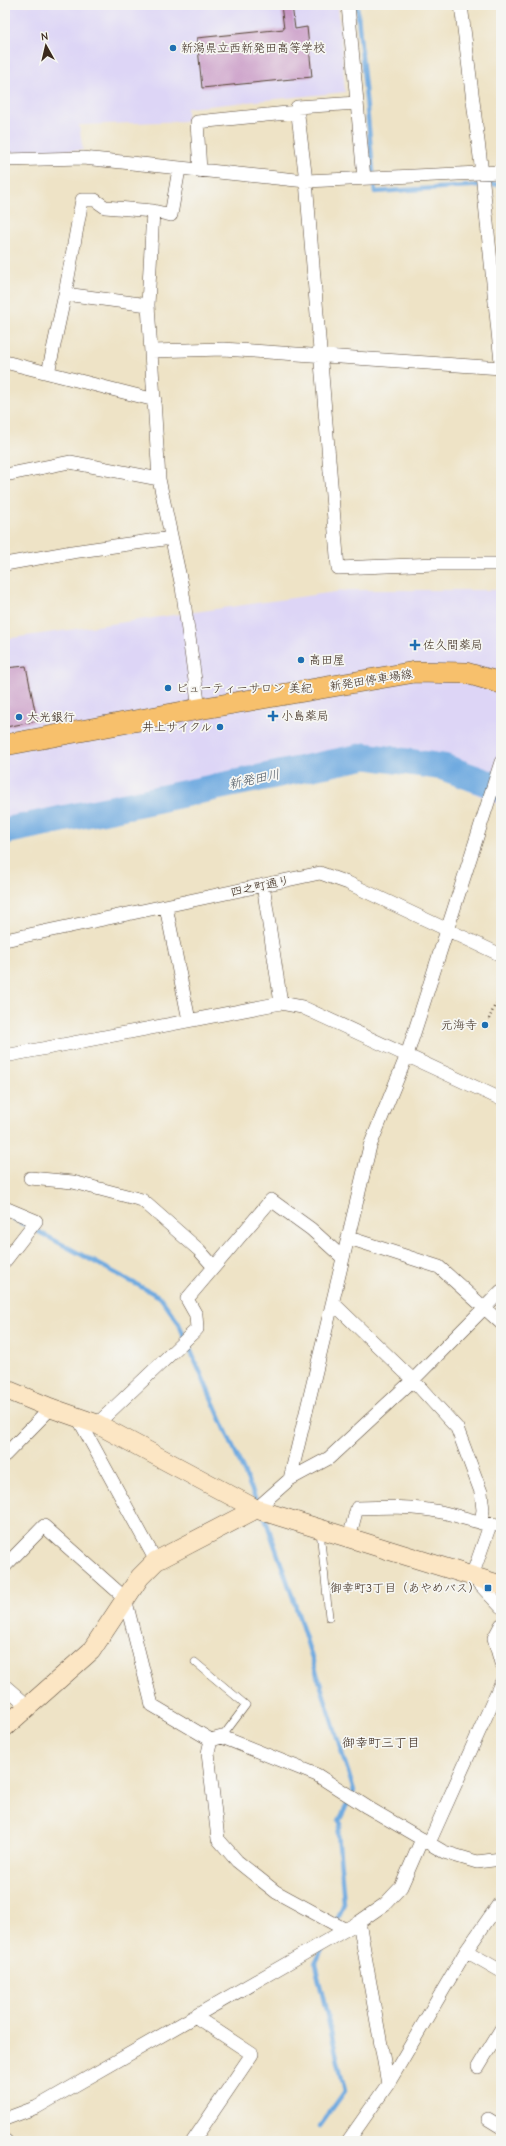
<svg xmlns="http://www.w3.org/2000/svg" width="506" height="2146" font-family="'Comic Neue','Klee One',sans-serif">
<rect width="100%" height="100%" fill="#f6f6f2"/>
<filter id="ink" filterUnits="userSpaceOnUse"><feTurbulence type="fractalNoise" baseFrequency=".025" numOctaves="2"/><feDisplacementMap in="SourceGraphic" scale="8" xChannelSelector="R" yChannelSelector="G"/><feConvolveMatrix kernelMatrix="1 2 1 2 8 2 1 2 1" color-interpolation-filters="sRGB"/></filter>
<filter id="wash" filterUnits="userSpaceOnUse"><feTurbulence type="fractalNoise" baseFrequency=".012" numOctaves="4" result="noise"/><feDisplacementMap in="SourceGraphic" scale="16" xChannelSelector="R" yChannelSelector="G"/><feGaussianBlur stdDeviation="0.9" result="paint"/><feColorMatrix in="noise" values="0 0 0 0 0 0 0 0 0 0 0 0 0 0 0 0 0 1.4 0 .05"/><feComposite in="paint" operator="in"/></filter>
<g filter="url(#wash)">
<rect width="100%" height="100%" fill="#eee3c6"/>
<path fill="#ddd5f6" d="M5 5H338L345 92 187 108V121L79 125 83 150 5 153Z
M349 590H501V805L390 756 5 826V639Z"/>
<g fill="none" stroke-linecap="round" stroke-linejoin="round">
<path stroke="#6faae0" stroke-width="4.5" d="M357 5 375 192 501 184
M13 1218 160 1297 178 1322 258 1504
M265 1518 293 1598 354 1791 339 1821 341 1824 338 1833 344 1903 336 1924
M320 2126 345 2091 315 1964 324 1946"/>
<path stroke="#6faae0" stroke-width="27" d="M5 831 366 756 443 767 501 788"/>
</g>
<g id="blocks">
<path fill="#c897c5" d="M281 5H292L295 29 307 27 312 77 202 88 197 38 284 29Z
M26 666 37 721 6 727 5 668Z"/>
</g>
</g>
<g filter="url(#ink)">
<use href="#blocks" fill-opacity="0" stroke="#564637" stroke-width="1"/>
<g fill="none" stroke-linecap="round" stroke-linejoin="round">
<defs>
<path id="lane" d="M320 1531 329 1617
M195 1662 246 1705 222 1737"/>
<path id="street" d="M348 5 364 178
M461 5 482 173 501 362
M357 103 297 107 306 181 338 568 436 564H501
M5 160 83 158 306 181 501 172
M179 169 171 215 153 211 148 305 159 479 182 587 199 709
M200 171 197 122 297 112
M65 294 82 200H95L105 207 153 211
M152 351 223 349 501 368
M5 362 155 400
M48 373 65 294 148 305
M5 475 70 462 159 479
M5 564 72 552 171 538
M263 885 281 1003
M166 907 189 1020
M5 940 320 873 348 883 501 955
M5 1056 281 1003 302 1007 501 1099
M30 1178 73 1182 142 1200 199 1250 214 1267
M5 1208 36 1221 5 1261
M349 1238 439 1267 501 1323
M333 1303 413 1380 457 1428 481 1492 483 1510 481 1523
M78 1418 156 1561
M97 1424 197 1329 196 1315 187 1299 271 1200 311 1229 343 1258
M5 1455 51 1408
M290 1479 329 1458 413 1380 501 1291
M256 1509 290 1479 370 1146 407 1055 501 762
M490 1525 472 1576 501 1607
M349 1538 357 1508C385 1507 413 1506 441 1512 461 1516 480 1525 501 1525
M5 1566 44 1526 125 1598 152 1705 211 1740 222 1737 317 1775 367 1807 444 1852 477 1862 501 1859
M501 1625 494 1638 501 1663
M5 1686 29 1707
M211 1740 208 1753 218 1839 237 1861 276 1892 344 1929
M429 1843 501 1683
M359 1922 388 2084
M466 1951 501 1971
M478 2067 501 2029
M5 2119 37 2107 359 1922 385 1904 401 1887 422 1839
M488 2119 501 2127
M5 2141H6
M193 2141 252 2054 196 2017
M348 2141 388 2084 466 1951 501 1901"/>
<path id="secondary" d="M5 1389 51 1408 97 1424 256 1509 501 1585
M5 1727 91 1651 140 1577 156 1561 256 1509"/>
<path id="primary" d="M5 745 199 709 415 672 466 673 501 683"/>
</defs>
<use href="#lane" stroke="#564637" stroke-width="8"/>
<use href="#street" stroke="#564637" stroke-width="14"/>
<use href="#secondary" stroke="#564637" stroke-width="20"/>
<use href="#primary" stroke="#564637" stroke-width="22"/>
<path stroke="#564637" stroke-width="2.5" stroke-dasharray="1 3" stroke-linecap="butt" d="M489 1019 501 991"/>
<use href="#lane" stroke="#fff" stroke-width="7"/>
<use href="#street" stroke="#fff" stroke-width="13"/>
<use href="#secondary" stroke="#fce6c4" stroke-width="19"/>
<use href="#primary" stroke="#f7c06c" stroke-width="21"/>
</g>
</g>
<g fill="#1f6fb2" stroke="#f6f6f2" stroke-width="1.5">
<circle cx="173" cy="48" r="4"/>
<path d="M413 639h4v4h4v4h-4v4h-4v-4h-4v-4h4z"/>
<circle cx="301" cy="660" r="4"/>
<circle cx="168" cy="688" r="4"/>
<path d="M271 710h4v4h4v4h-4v4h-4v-4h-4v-4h4z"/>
<circle cx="19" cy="717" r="4"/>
<circle cx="220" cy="727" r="4"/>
<circle cx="485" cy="1025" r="4"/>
<rect x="484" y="1584" width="8" height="8" rx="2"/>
</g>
<g text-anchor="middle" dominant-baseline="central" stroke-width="3.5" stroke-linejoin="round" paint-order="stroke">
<g font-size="12" fill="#3b2a1e" stroke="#f6f6f2" text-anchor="start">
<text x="181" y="48">新潟県立西新発田高等学校</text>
<text x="423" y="645">佐久間薬局</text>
<text x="309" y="660">高田屋</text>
<text x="176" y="688">ビューティーサロン 美紀</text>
<text x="281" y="716">小島薬局</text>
<text x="27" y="717">大光銀行</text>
<text x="212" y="727" text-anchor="end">井上サイクル</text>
<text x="477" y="1025" text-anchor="end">元海寺</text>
<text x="480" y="1588" text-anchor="end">御幸町3丁目（あやめバス）</text>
</g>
<g font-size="12" fill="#3b2a1e" stroke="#f6f6f2">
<text transform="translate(371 680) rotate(-9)">新発田停車場線</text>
<text transform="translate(260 886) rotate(-12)">四之町通り</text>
</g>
<g font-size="13" font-style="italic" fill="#4d5762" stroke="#f6f6f2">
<text transform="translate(254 779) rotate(-12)">新発田川</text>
</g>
<g font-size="13" fill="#3b2a1e" stroke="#f6f6f2">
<text x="381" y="1742">御幸町三丁目</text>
</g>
</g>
<rect width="506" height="2146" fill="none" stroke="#f6f6f2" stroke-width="20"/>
<g transform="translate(46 46) rotate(352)" stroke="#f6f6f2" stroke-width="3" paint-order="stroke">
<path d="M0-3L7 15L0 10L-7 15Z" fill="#3b2a1e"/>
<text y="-6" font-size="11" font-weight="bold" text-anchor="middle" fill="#3b2a1e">N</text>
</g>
</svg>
